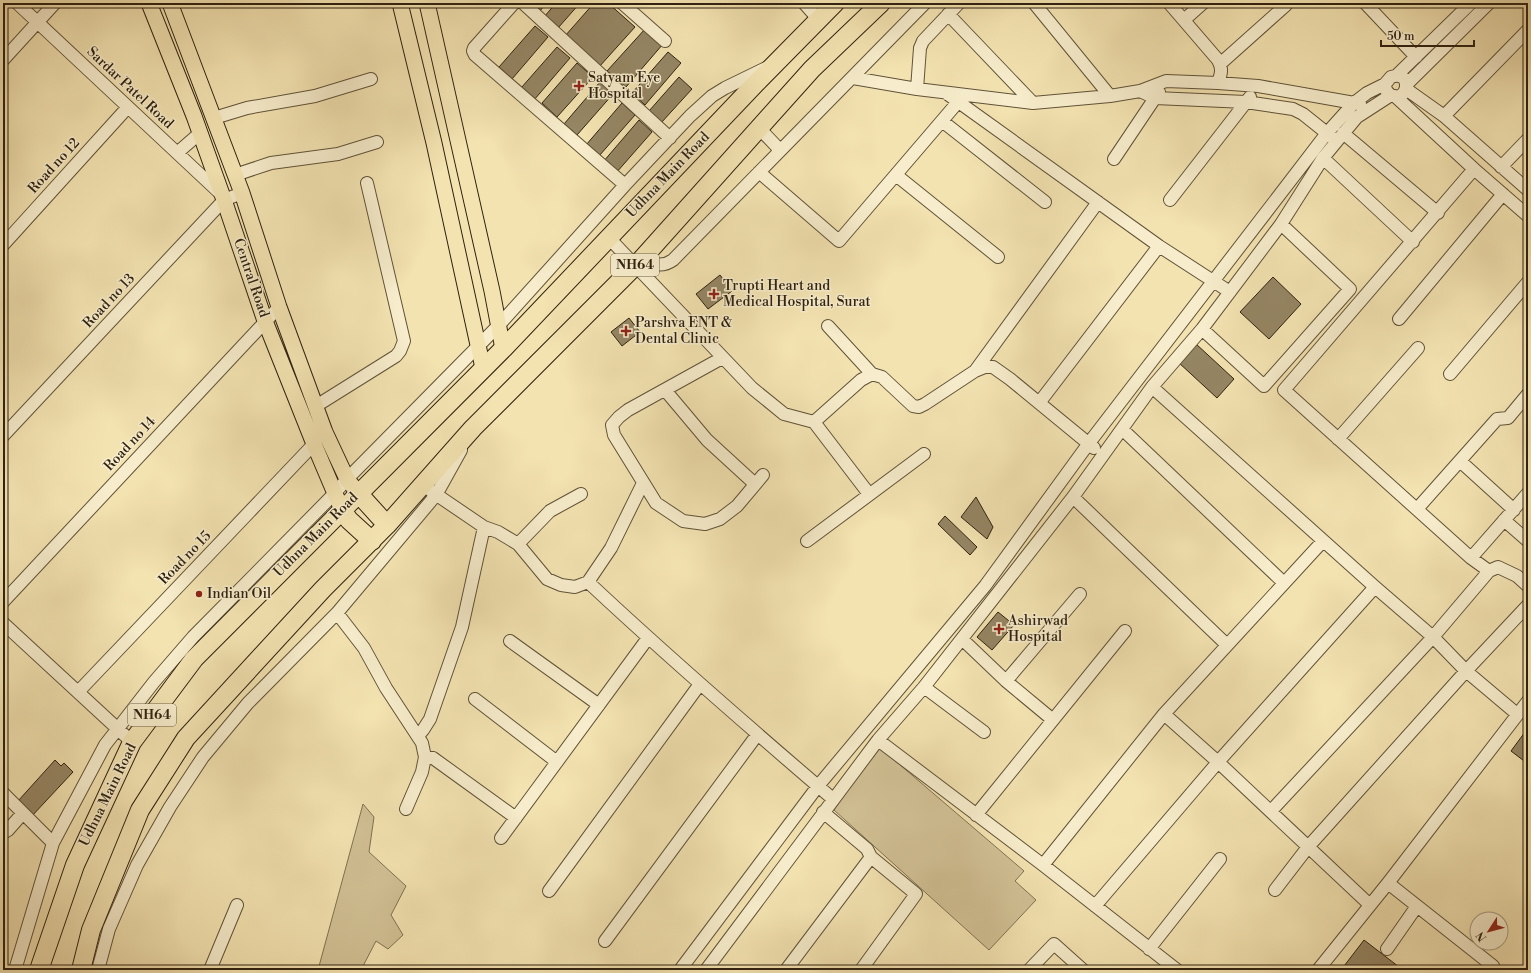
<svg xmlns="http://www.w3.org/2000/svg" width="1531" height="973" font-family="'Libre Bodoni',serif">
<rect width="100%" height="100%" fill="#f3e3b1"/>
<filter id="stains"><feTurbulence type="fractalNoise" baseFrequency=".005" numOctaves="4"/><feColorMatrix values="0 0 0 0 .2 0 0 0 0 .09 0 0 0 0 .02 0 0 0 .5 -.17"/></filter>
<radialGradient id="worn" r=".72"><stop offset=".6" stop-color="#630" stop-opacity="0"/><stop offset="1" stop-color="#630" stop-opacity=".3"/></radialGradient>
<path fill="#d2c296" stroke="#807253" d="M878 746 1024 871 1015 881 1036 900 989 950 834 810Z
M363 804 374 817 369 852 406 886 391 915 403 935 388 949 376 941 361 970H318Z"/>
<path fill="#958664" stroke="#2f2110" d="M531 3H546L540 11Z
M556 3H580L558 28 544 17Z
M594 3H608L635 27 599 67 565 36Z
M535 26 548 37 512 79 499 67Z
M645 29 663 44 626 87 607 71Z
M557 47 570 58 534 100 521 88Z
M668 52 681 63 645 105 632 93Z
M577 63 593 77 557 117 542 103Z
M679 77 692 89 661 123 649 111Z
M600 82 613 94 577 135 564 124Z
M622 103 635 115 599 156 586 145Z
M639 120 652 132 616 173 603 162Z
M720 275 732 291 708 309 696 294Z
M1273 277 1301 304 1269 339 1240 312Z
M629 318 640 332 622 346 611 332Z
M1195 343 1234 379 1217 398 1178 362Z
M976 497 993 527 987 539 961 517Z
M945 516 977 547 970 555 938 524Z
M998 612 1014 625 992 650 977 637Z
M1528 728V764L1511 751Z
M55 760 61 766 64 763 73 772 31 817 18 801Z
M1364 940 1403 970H1341Z"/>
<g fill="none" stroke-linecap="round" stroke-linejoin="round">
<defs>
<path id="minor" d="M17 3 222 195
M514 3 474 48 473 51 475 55 625 185
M523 3 670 138
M622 3 665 41
M804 3 819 20
M1034 3 1110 96
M1169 3 1218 60C1223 69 1221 74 1218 83
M1365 3 1416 57
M948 14 1033 103
M1184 20 1203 3
M3 60 55 3
M1220 64 1286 5
M1397 75 1471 3
M853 78 917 89 1033 103 1110 96 1140 91 1166 81 1218 83 1258 86 1360 104
M1406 85 1489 3
M917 89 920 48 923 41 959 3
M1406 89 1444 116 1528 190
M1140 91 1155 98 1246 102 1293 109 1303 114 1333 138
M946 93 1159 246 1230 292
M1395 96 1474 169 1528 216
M1444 116 1528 30
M214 118 247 108 315 96 371 79
M942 121 1045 202
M759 128 780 150
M1343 133 1438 213
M177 153 200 133
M1323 158 1413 242
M1114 159 1159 92
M1501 167 1528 139
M1474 169 1284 390 1471 558 1489 571
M759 172 839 241 958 102
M235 175 271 163 338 154 377 142
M896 175 998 257
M1170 200 1250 97
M609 238 752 388 784 414 814 422 869 494
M3 245 128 107
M641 260C653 264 662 268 673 260L925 3
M1399 319 1503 194
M828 326 872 374 882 377 913 406 919 407 925 404 975 371 985 367H993L1010 379 1094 448
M1202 329 1264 386 1350 289 1281 224
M722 358 628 410 619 417 612 425 614 435 656 503 683 521 705 524 720 519 737 506 763 475
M975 371 1098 202
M1450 374 1528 282
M1152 387 1375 587 1433 637 1466 671 1517 714
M665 390 707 440 755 484
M1039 403 1159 246
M316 406 396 356 400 351 404 341 367 183
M814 422 861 380 872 374
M1122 429 1284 583
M3 436 224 200 242 193
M1338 439 1418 348
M1460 461 1514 510
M431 491 484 527 498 532 518 544 547 579 561 585 575 587 588 582 611 548 643 483
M1073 497 1227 645
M1417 509 1497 419 1508 418 1528 394
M1504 520 1528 541
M807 541 924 454
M518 544 550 511 581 494
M1471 558 1528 493
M588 582C668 657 750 728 833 799
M3 602 279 307
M337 613 364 648 386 688 422 743 425 757 422 772 406 809
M3 623 132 742
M962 639 1006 681 1053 720
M510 641 599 705
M1006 681 1080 594
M924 687 984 732
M78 692 314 444
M475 699 557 762
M1164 714 1218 762 1370 905
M418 736 423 730 430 719 462 627 484 527
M878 740 1043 865 1177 970
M425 757 433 758 516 818
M3 793 53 843
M1271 811 1433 637 1489 571 1498 567 1517 576 1528 586
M823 812 867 849 871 857 916 894 861 970
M976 815 1125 631
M3 833 8 830 23 813
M501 838 648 638
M1043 865 1164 714 1323 541
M1388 883 1493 966
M1275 890 1308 847 1466 671 1528 605
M549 891 700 684
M1095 906 1218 762 1375 587
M605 941 757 735
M1149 949 1220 859
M1387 949 1417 906
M15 970 53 843 105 745 154 682 193 637 334 494 347 479 499 325 625 185 690 116 712 96 725 88 766 68
M98 970 109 929 137 865 170 807 203 757 248 703 337 613 436 495 461 450
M210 970 237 905
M680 970 818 786 985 586 1089 443 1327 133 1354 103 1367 93 1385 84 1391 77C1413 69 1409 104 1391 95 1387 93 1385 89 1385 84
M706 970 878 740 924 687 1073 497 1152 387 1202 329 1281 224 1323 158 1337 141 1357 117 1391 95
M786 970 871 857
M1029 970 1054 944 1083 970
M1318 970 1388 883 1528 701"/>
<path id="major" d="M149 3 194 116 224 200 265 321 314 444 342 510
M170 3 242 193 279 307 325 432 347 479 358 493
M400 3 434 143 483 368
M427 3 492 291 503 349"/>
<path id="highway" d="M358 493 387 525
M342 510 349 520 372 541
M39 970 75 865 132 742 194 659 503 349 759 80 835 3
M81 970 91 930 140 810 186 738 323 589 387 525 473 428 641 260 812 69 881 3"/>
</defs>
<use href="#minor" stroke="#605238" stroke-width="14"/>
<use href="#major" stroke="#2f2110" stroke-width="17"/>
<use href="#highway" stroke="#2f2110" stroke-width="20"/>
<use href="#minor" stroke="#f7edcc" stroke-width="12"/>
<use href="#major" stroke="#f3e3b1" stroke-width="15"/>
<use href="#highway" stroke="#f3e3b1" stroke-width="18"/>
</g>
<g fill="#8f2418" stroke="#f7edcc" stroke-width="1.5">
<path d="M577 80h4v4h4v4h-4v4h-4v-4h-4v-4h4z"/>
<path d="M712 288h4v4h4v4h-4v4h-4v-4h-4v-4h4z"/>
<path d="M624 325h4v4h4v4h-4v4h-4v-4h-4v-4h4z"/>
<circle cx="199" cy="594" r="4"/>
<path d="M997 623h4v4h4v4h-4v4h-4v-4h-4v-4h4z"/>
</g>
<g text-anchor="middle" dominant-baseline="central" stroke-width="3" stroke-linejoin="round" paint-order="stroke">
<g fill="#f7edcc" stroke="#6b5e48" stroke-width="1">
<rect x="611" y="254" width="48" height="22" rx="3"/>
<rect x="128" y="704" width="48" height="22" rx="3"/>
</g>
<g font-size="13" font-weight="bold" fill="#2f2110">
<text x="635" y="265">NH64</text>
<text x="152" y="715">NH64</text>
</g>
<g font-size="14" fill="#2f2110" stroke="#f7edcc" text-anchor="start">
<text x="588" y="78">Satyam Eye<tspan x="588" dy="16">Hospital</tspan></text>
<text x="723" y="286">Trupti Heart and<tspan x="723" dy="16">Medical Hospital, Surat</tspan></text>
<text x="635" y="323">Parshva ENT &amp;<tspan x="635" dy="16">Dental Clinic</tspan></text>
<text x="207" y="594">Indian Oil</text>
<text x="1008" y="621">Ashirwad<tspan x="1008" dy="16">Hospital</tspan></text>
</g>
<g font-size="14" fill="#2f2110" stroke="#f7edcc">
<text transform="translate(130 88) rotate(43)">Sardar Patel Road</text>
<text transform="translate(54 166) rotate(-48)">Road no 12</text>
<text transform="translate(668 175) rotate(-46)">Udhna Main Road</text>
<text transform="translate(251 278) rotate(71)">Central Road</text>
<text transform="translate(109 301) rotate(-47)">Road no 13</text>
<text transform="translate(130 444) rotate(-47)">Road no 14</text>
<text transform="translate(316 535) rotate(-45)">Udhna Main Road</text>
<text transform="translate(185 558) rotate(-46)">Road no 15</text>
<text transform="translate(108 795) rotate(-64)">Udhna Main Road</text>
</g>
</g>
<rect width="1531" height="973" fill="none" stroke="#f3e3b1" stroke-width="16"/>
<rect x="4" y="4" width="1523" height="965" fill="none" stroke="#2f2110" stroke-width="2"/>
<rect x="8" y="8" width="1515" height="957" fill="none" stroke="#2f2110"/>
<g transform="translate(1489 931) rotate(234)"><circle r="19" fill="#f7edcc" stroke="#a79b81"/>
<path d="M0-3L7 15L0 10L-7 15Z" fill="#8f2418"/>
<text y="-6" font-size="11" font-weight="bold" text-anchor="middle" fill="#2f2110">N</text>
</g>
<path d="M1381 40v6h93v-6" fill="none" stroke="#2f2110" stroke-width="2"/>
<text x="1387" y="40" font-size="12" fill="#2f2110" stroke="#f7edcc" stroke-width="3" paint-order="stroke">50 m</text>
<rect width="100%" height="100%" filter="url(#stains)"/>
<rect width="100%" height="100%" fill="url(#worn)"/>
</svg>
